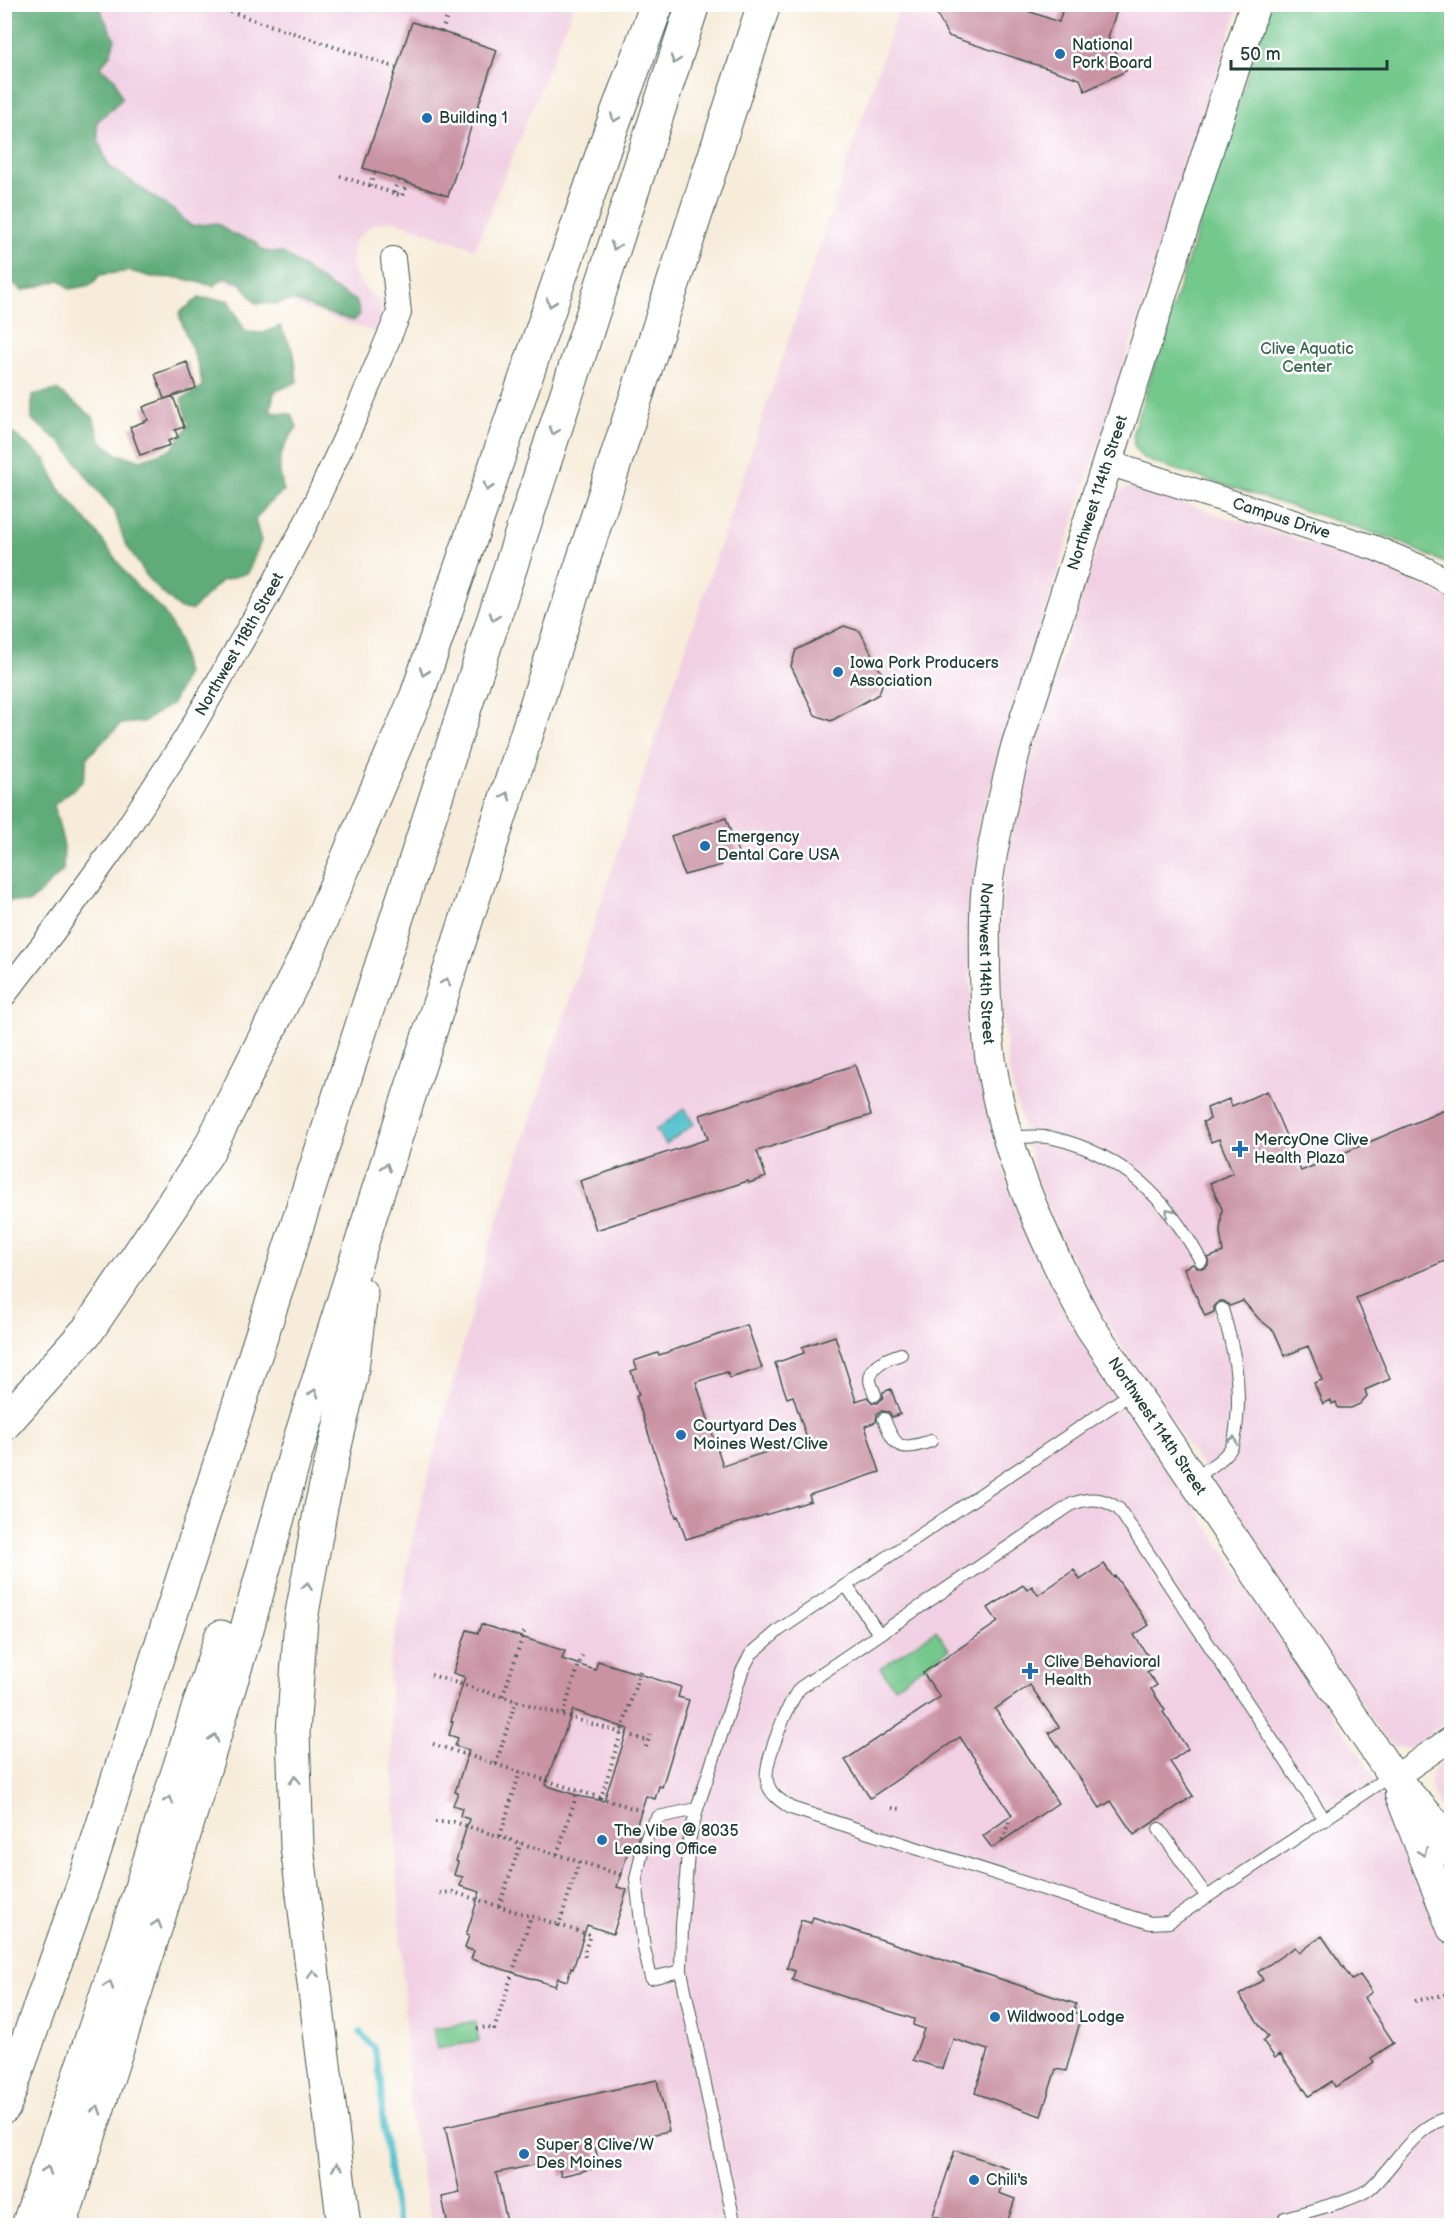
<svg xmlns="http://www.w3.org/2000/svg" width="1456" height="2230" font-family="'Balsamiq Sans',sans-serif">
<rect width="100%" height="100%" fill="#fff"/>
<filter id="ink" filterUnits="userSpaceOnUse"><feTurbulence type="fractalNoise" baseFrequency=".0167" numOctaves="2"/><feDisplacementMap in="SourceGraphic" scale="12" xChannelSelector="R" yChannelSelector="G"/><feConvolveMatrix kernelMatrix="1 2 1 2 8 2 1 2 1" color-interpolation-filters="sRGB"/></filter>
<filter id="wash" filterUnits="userSpaceOnUse"><feTurbulence type="fractalNoise" baseFrequency=".008" numOctaves="4" result="noise"/><feDisplacementMap in="SourceGraphic" scale="24" xChannelSelector="R" yChannelSelector="G"/><feGaussianBlur stdDeviation="1.35" result="paint"/><feColorMatrix in="noise" values="0 0 0 0 0 0 0 0 0 0 0 0 0 0 0 0 0 1.4 0 .05"/><feComposite in="paint" operator="in"/></filter>
<g filter="url(#wash)">
<rect width="100%" height="100%" fill="#f7ecd9"/>
<path fill="#f1d0e3" d="M5 5H574L475 249 393 220 371 225 355 241 352 250 353 271 360 284 380 303 381 314 377 333 5 208Z
M900 5H1239L1000 751 984 816 974 885 970 970 973 1023 1005 1175 1031 1246 1066 1313 1380 1786 1415 1854 1436 1906 1452 1957 1451 2225 432 2226 410 2112 399 1911 389 1666 416 1523 489 1247 617 854Z
M1128 488 1139 489 1382 567 1451 599 1452 1719 1407 1748 1395 1747 1384 1738 1120 1344 1087 1290 1062 1240 1039 1186 1010 1077 1003 1019 999 954 1005 869 1018 799 1111 502 1118 492Z
M1451 1755V1825L1434 1796 1430 1782 1432 1772 1440 1763Z"/>
<path fill="#73c88c" stroke="#498260" stroke-width="1.5" d="M1270 5H1451V566L1396 540 1149 461C1134 454 1132 443 1134 428Z
M936 1630 949 1649 894 1687 880 1668Z
M475 2021 479 2041 437 2049 433 2029Z"/>
<path fill="#5eac78" stroke="#3e7456" stroke-width="1.5" d="M5 4 100 5 103 16 115 39 110 55 100 67 115 79 122 99 97 122 98 140 109 166 176 212 191 226 217 223 232 234 254 241 263 251 283 253 331 287 356 301 360 314 354 321 327 313 293 300 277 304 256 303 241 283 224 278 214 286 180 278 151 277 130 271 100 275 91 285 70 289 60 280 22 291 14 284 5 290Z
M199 298 228 300 246 332 263 333 280 326 294 353 297 382 274 392 270 412 291 414 297 427C278 452 276 462 284 491L269 503 255 520 261 541 248 573 221 581 192 610 180 609 150 581 125 543 114 510 93 485 64 445 32 420V395L57 390 93 417 100 440 117 454 140 460 172 449 189 425 181 399 202 387C201 361 185 339 179 313Z
M5 429 18 437 46 460 59 488 97 533 129 578 163 611 179 639 186 675 172 704 143 722 121 724 88 756 83 781 54 805 64 846 63 871 29 903 5 900Z"/>
<path fill="#56c3cf" stroke="#3a8082" stroke-width="1.5" d="M684 1109 694 1124 666 1144 656 1130Z"/>
<g fill="none" stroke-linecap="round" stroke-linejoin="round">
<path stroke="#56c3cf" stroke-width="6" d="M360 2032 374 2048 381 2081 382 2114 394 2204 400 2226"/>
</g>
<g id="blocks">
<path fill="#ca93a4" fill-rule="evenodd" d="M932 4H1008L1059 22 1064 4H1119L1108 37 1126 71 1085 91 1080 79 948 36Z
M412 22 497 50 448 196 363 168Z
M187 362 196 388 164 399 155 374Z
M173 396 184 427 175 430 178 437 168 441 170 445 140 455 130 427 148 420 143 407Z
M844 626 860 631 884 678 879 694 831 721 815 715 791 666 796 650Z
M726 818 739 855 721 861 722 865 684 875 671 836Z
M855 1065 871 1115 757 1151 766 1177 749 1183 748 1181 596 1230 580 1181 708 1139 700 1115Z
M1267 1091 1301 1171 1452 1107V1258L1356 1298 1390 1379 1365 1390 1367 1396 1360 1404 1351 1408H1338L1336 1402 1332 1404 1331 1400 1323 1404 1314 1383 1322 1380 1308 1346 1285 1356 1274 1331 1259 1319 1243 1301 1230 1306 1224 1301H1219L1214 1307V1312L1205 1316 1184 1268 1193 1264 1197 1268H1205L1208 1265V1258L1223 1252 1220 1232 1222 1209 1210 1183 1233 1173 1219 1139 1211 1142 1203 1122 1210 1119 1207 1108 1229 1099 1232 1106Z
M747 1325 762 1368 730 1378 727 1372 696 1382 723 1466 807 1439 793 1396 787 1398 775 1363 804 1353 802 1347 835 1336 856 1401 867 1397 873 1403H878L883 1397V1392L891 1389 900 1414 892 1417 889 1412 881 1411 877 1414 876 1422 865 1426 880 1472 809 1495 811 1501 686 1539 678 1516 676 1517 636 1396 639 1395 631 1371 637 1369 634 1361 658 1353 659 1355Z
M1104 1564 1113 1577 1115 1576 1149 1625 1134 1635 1155 1667 1147 1672 1157 1685 1151 1689 1165 1710 1163 1712 1188 1749 1170 1762 1193 1796 1134 1835 1111 1801 1100 1808 1049 1733 1059 1727 1030 1685 995 1709 1058 1803 992 1848 983 1836 1012 1815 960 1737 870 1798 845 1760 940 1697 923 1673 998 1622 988 1608 1023 1585 1027 1590 1032 1586 1038 1595 1074 1570 1080 1580Z
M481 1624 565 1651 562 1659 595 1670 598 1661 681 1687 678 1697 689 1700 662 1787 659 1786 655 1799 646 1796 635 1830 640 1832 633 1853 628 1851 617 1887 627 1890 613 1934 587 1925 573 1969 571 1968 567 1981 558 1978 555 1986 471 1959 474 1951 465 1948 469 1936 466 1935 480 1892 460 1886 463 1877 454 1875 458 1862 456 1861 469 1819 460 1816 462 1808 453 1805 458 1793 455 1792 469 1750 455 1746 458 1738 449 1735 453 1722 451 1721 465 1677 453 1673 467 1630 478 1633ZM573 1710 628 1729 604 1801 582 1797 545 1785Z
M813 1917 1076 2004 1074 2012 1082 2015 1066 2071 1056 2069 1041 2116 975 2093 988 2050 953 2039 943 2069 913 2060 924 2029 913 2025 914 2019 792 1980 795 1971 787 1968 801 1920 811 1923Z
M1322 1936 1352 1980 1360 1975 1372 1992 1364 1998 1394 2043 1371 2058 1374 2062 1350 2078 1335 2087 1332 2081 1309 2096 1280 2054 1275 2058 1263 2041 1268 2037 1239 1995 1263 1980 1258 1972 1295 1947 1299 1953Z
M657 2080 669 2131 595 2147 600 2167 561 2176 557 2160 496 2173 508 2226H448L442 2197 460 2193 445 2127Z
M955 2150 1008 2168 999 2193 1015 2199 1006 2226H942L944 2219 933 2215Z"/>
</g>
</g>
<g filter="url(#ink)">
<use href="#blocks" fill-opacity="0" stroke="#3f574d" stroke-width="1.5"/>
<g fill="none" stroke-linecap="round" stroke-linejoin="round">
<defs>
<path id="service" d="M1007 1138C1022 1137 1038 1135 1053 1138 1123 1154 1168 1200 1201 1261
M875 1395C874 1391 870 1384 870 1380 870 1364 889 1358 901 1354
M884 1419C896 1450 900 1451 931 1441
M1193 1479C1205 1470 1225 1460 1232 1446 1236 1438 1236 1428 1237 1419 1241 1381 1233 1345 1222 1309
M846 1585 879 1634
M1325 1820 1119 1509C1103 1498 1091 1497 1072 1504L800 1688C789 1702 763 1763 767 1781 769 1794 781 1801 791 1808L1150 1923 1169 1922 1391 1775
M1159 1829 1207 1897
M681 1971 651 1978 644 1948 636 1879 642 1852 651 1826 658 1817 697 1809
M735 2226 681 1971 682 1925 689 1841 697 1809 742 1671 751 1654 779 1630 1133 1392
M1283 2226 1285 2218C1304 2212 1356 2200 1369 2189 1392 2170 1418 2119 1452 2118"/>
<g id="minor">
<path id="s1" d="M1108 463 1375 548 1427 570 1452 584"/>
<path id="s2" d="M4 995 52 933 121 838 186 738 268 595 306 523 355 417 399 313 393 259"/>
<path d="M1394 1778 1452 1738"/>
</g>
<g id="tertiary">
<path id="s3" d="M1255 4 1016 747C1004 795 992 844 986 894 984 919 985 946 985 971 986 1007 987 1045 994 1080 1010 1167 1047 1247 1089 1325L1394 1778 1436 1824 1452 1852"/>
<path d="M1400 1794 1452 1928"/>
</g>
<path id="motorway" d="M4 1424 88 1330 207 1153 305 958 417 695 605 146 657 4
M4 2107 86 1877 693 4
M28 2226 115 1969 221 1637
M60 2226 148 1952 245 1636 297 1449 373 1207 764 4
M344 2226 297 1846 293 1733 301 1619 321 1507 351 1377 361 1294"/>
</defs>
<use href="#service" stroke="#3f574d" stroke-width="14"/>
<use href="#minor" stroke="#3f574d" stroke-width="26"/>
<use href="#tertiary" stroke="#3f574d" stroke-width="32"/>
<use href="#motorway" stroke="#3f574d" stroke-width="35"/>
<path stroke="#3f574d" stroke-width="4" stroke-dasharray="1.5 4.5" stroke-linecap="butt" d="M219 8 397 68
M442 32 451 4
M340 176 402 196 407 183
M370 186 375 172
M394 193 398 180
M640 1671 601 1798 642 1811
M431 1675 648 1741
M503 1696 524 1632
M563 1714 583 1652
M433 1744 601 1798
M646 1747 650 1735
M496 1764 516 1700
M892 1808 903 1809
M435 1822H454L621 1875
M500 1836 520 1772
M1002 1840 1009 1822
M557 1854 578 1791
M579 1862 559 1925 590 1935 584 1953 585 1957
M440 1893 453 1892 559 1925
M499 1906 521 1843
M1415 2001 1448 1994
M477 2029 486 2027 494 2030 531 1916"/>
<use href="#service" stroke="#fff" stroke-width="12"/>
<use href="#minor" stroke="#fff" stroke-width="24"/>
<use href="#tertiary" stroke="#fff" stroke-width="30"/>
<use href="#motorway" stroke="#fff" stroke-width="33"/>
</g>
<defs><path id="oneway-chevron" d="M-2-3.5L2.5 0L-2 3.5" fill="none" stroke-width="1.6" stroke-linecap="round" stroke-linejoin="round" transform="scale(1.5)"/></defs>
<g stroke="#8f9e9a">
<use href="#oneway-chevron" transform="translate(675 60) rotate(108)"/>
<use href="#oneway-chevron" transform="translate(615 118) rotate(110)"/>
<use href="#oneway-chevron" transform="translate(615 246) rotate(108)"/>
<use href="#oneway-chevron" transform="translate(551 303) rotate(109)"/>
<use href="#oneway-chevron" transform="translate(554 431) rotate(108)"/>
<use href="#oneway-chevron" transform="translate(488 487) rotate(109)"/>
<use href="#oneway-chevron" transform="translate(494 617) rotate(108)"/>
<use href="#oneway-chevron" transform="translate(424 672) rotate(109)"/>
<use href="#oneway-chevron" transform="translate(506 796) rotate(-72)"/>
<use href="#oneway-chevron" transform="translate(446 982) rotate(-72)"/>
<use href="#oneway-chevron" transform="translate(386 1167) rotate(-72)"/>
<use href="#oneway-chevron" transform="translate(1169 1212) rotate(-129)"/>
<use href="#oneway-chevron" transform="translate(314 1393) rotate(-73)"/>
<use href="#oneway-chevron" transform="translate(1233 1440) rotate(-72)"/>
<use href="#oneway-chevron" transform="translate(307 1586) rotate(-80)"/>
<use href="#oneway-chevron" transform="translate(214 1738) rotate(-73)"/>
<use href="#oneway-chevron" transform="translate(295 1780) rotate(-92)"/>
<use href="#oneway-chevron" transform="translate(169 1800) rotate(-72)"/>
<use href="#oneway-chevron" transform="translate(1423 1852) rotate(68)"/>
<use href="#oneway-chevron" transform="translate(157 1924) rotate(-73)"/>
<use href="#oneway-chevron" transform="translate(313 1974) rotate(-97)"/>
<use href="#oneway-chevron" transform="translate(109 1985) rotate(-71)"/>
<use href="#oneway-chevron" transform="translate(97 2110) rotate(-72)"/>
<use href="#oneway-chevron" transform="translate(337 2167) rotate(-97)"/>
<use href="#oneway-chevron" transform="translate(47 2170) rotate(-71)"/>
</g>
</g>
<g fill="#1f6fb2" stroke="#fff" stroke-width="2">
<circle cx="1060" cy="54" r="6"/>
<circle cx="427" cy="118" r="6"/>
<circle cx="838" cy="672" r="6"/>
<circle cx="705" cy="846" r="6"/>
<path d="M1237 1140h6v6h6v6h-6v6h-6v-6h-6v-6h6z"/>
<circle cx="681" cy="1435" r="6"/>
<path d="M1027 1662h6v6h6v6h-6v6h-6v-6h-6v-6h6z"/>
<circle cx="602" cy="1840" r="6"/>
<circle cx="995" cy="2017" r="6"/>
<circle cx="524" cy="2154" r="6"/>
<circle cx="974" cy="2180" r="6"/>
</g>
<g text-anchor="middle" dominant-baseline="central" stroke-width="5" stroke-linejoin="round" paint-order="stroke">
<g font-size="16" fill="#1f3d34" stroke="#fff" text-anchor="start">
<text x="1072" y="45">National<tspan x="1072" dy="18">Pork Board</tspan></text>
<text x="439" y="118">Building 1</text>
<text x="850" y="663">Iowa Pork Producers<tspan x="850" dy="18">Association</tspan></text>
<text x="717" y="837">Emergency<tspan x="717" dy="18">Dental Care USA</tspan></text>
<text x="1254" y="1140">MercyOne Clive<tspan x="1254" dy="18">Health Plaza</tspan></text>
<text x="693" y="1426">Courtyard Des<tspan x="693" dy="18">Moines West/Clive</tspan></text>
<text x="1044" y="1662">Clive Behavioral<tspan x="1044" dy="18">Health</tspan></text>
<text x="614" y="1831">The Vibe @ 8035<tspan x="614" dy="18">Leasing Office</tspan></text>
<text x="1007" y="2017">Wildwood Lodge</text>
<text x="536" y="2145">Super 8 Clive/W<tspan x="536" dy="18">Des Moines</tspan></text>
<text x="986" y="2180">Chili's</text>
</g>
<g font-size="16" fill="#38674e" stroke="#fff">
<text x="1307" y="349">Clive Aquatic<tspan x="1307" dy="18">Center</tspan></text>
</g>
<g font-size="16" fill="#1f3d34" stroke="#fff">
<text transform="translate(1098 493) rotate(-72)">Northwest 114th Street</text>
<text stroke="none"><textPath href="#s1" startOffset="182">Campus Drive</textPath></text>
<text stroke="none"><textPath href="#s2" startOffset="423">Northwest 118th Street</textPath></text>
<text stroke="none"><textPath href="#s3" startOffset="1000">Northwest 114th Street</textPath></text>
<text stroke="none"><textPath href="#s3" startOffset="1503">Northwest 114th Street</textPath></text>
</g>
</g>
<rect width="1456" height="2230" fill="none" stroke="#fff" stroke-width="24"/>
<path d="M1231 60v9h156v-9" fill="none" stroke="#1f3d34" stroke-width="3"/>
<text x="1240" y="60" font-size="18" fill="#1f3d34" stroke="#ffffff" stroke-width="4.5" paint-order="stroke">50 m</text>
</svg>
